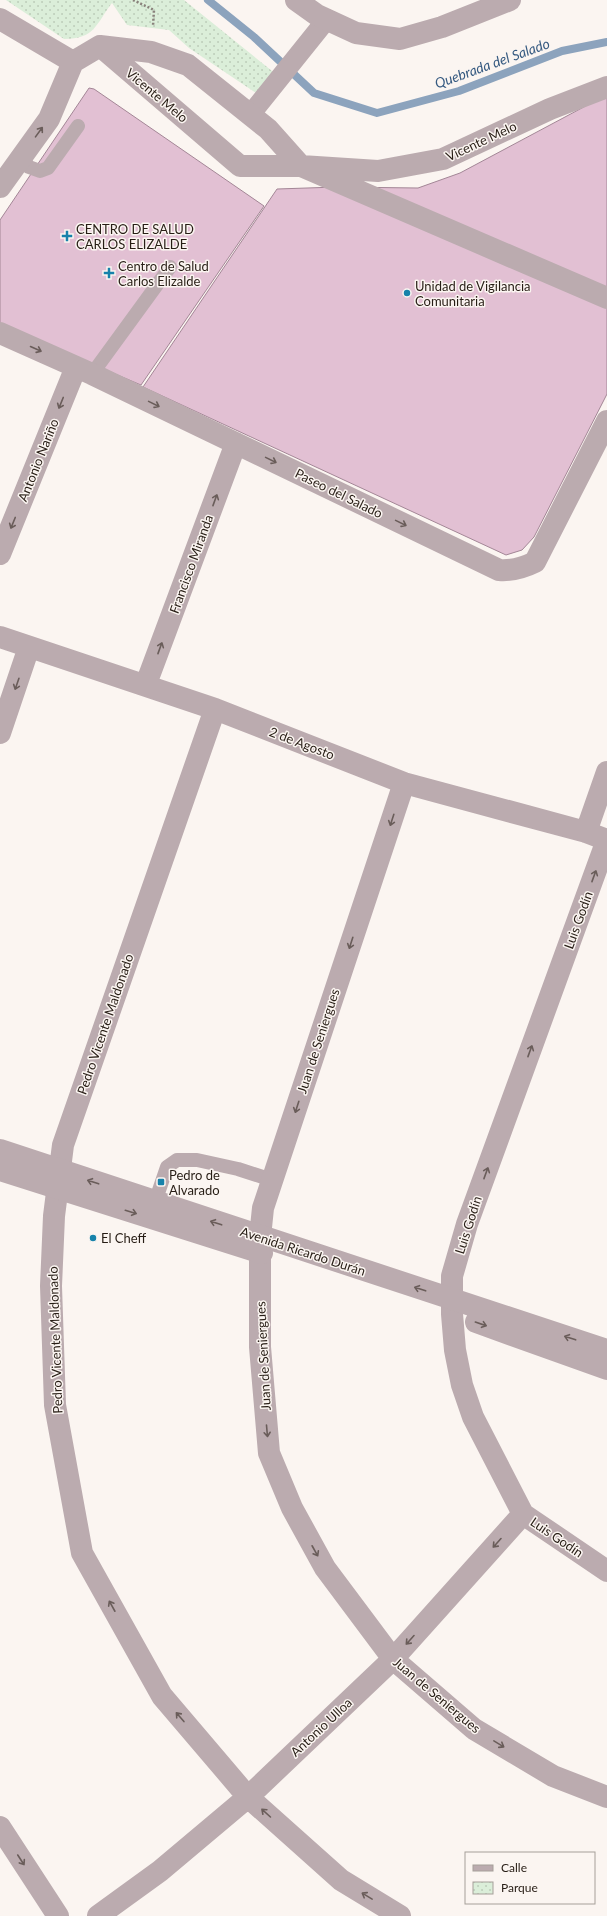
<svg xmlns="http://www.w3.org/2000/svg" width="607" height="1916" font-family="Lato,sans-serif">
<defs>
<pattern id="park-dots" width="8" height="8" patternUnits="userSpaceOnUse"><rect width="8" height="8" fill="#dbeed9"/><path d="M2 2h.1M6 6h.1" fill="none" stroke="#bcccb9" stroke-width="1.8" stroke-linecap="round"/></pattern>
</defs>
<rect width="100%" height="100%" fill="#fbf5f1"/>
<path fill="url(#park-dots)" d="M6 0H184L277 75 262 97 189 48 169 30 127 25 112 3C96 24 95 39 64 39Z"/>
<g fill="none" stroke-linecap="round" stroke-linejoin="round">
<path stroke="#8ca3bd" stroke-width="8" d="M208 0 254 37 314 93 377 113 459 91 562 51 607 42"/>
</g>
<path fill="#e2c0d3" stroke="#a38696" d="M89 88 94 89 264 206 141 385 0 325V220Z
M607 98V394L534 537 522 550 506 555 143 387 277 189 337 187 418 188 460 173 595 101Z"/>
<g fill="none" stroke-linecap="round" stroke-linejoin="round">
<path stroke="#89817b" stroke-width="2.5" stroke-dasharray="2 2" stroke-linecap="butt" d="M133 0 154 10 153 26"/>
<path stroke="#bbabaf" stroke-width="14" d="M21 158 29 167 40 171 48 168 78 126
M92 374 170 267
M155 1202 167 1167 177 1160H197L238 1169 272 1180"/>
<path stroke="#bbabaf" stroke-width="20" d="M250 115 327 19"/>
<path stroke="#bbabaf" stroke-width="22" d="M296 0 317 15 356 33 400 39 442 27 510 0
M0 19 73 62
M100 46 240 166H301L607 298
M0 187 49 119 73 62 100 46 151 52 188 65 268 129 301 166 378 171 443 159 550 109 607 87
M0 333 92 374 499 570C513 571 523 568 535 562L607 421
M0 554 76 367
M0 637 215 709 404 783 586 832 607 840
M146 684 236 443
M215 709 63 1145 54 1216 51 1286 55 1405 82 1553 162 1696 248 1797 341 1880 400 1916
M0 733 29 647
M404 783 263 1208 260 1237V1347L269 1453 292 1508 325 1568 393 1659 474 1729 553 1776 607 1797
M586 832 607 772
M607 840 467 1224 452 1276V1314L455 1350 462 1385 473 1417 523 1514 607 1571
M0 1827 58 1916
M98 1916 160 1871 248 1797 393 1659 523 1514"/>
<path stroke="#bbabaf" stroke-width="22" d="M0 1150 607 1350
M0 1170 262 1253
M476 1322 607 1369"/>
</g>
<defs><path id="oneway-shaft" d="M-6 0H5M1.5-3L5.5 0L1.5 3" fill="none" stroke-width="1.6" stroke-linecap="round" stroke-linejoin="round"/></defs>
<g stroke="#6a5d5a">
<use href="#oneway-shaft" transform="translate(39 132) rotate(-54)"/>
<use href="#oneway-shaft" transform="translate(36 349) rotate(24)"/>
<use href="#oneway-shaft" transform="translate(61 403) rotate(112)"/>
<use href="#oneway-shaft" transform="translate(154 404) rotate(26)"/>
<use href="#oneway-shaft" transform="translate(271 460) rotate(26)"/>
<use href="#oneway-shaft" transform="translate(215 500) rotate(-70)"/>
<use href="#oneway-shaft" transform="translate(13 523) rotate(112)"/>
<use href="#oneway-shaft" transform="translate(401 523) rotate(26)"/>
<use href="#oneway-shaft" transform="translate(160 648) rotate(-70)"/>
<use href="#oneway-shaft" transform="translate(17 684) rotate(109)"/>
<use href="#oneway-shaft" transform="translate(392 820) rotate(108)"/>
<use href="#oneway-shaft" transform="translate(594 876) rotate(-70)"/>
<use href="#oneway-shaft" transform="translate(351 943) rotate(108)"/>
<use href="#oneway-shaft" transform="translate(530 1051) rotate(-70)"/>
<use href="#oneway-shaft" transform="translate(297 1107) rotate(108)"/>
<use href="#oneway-shaft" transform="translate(486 1173) rotate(-70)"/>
<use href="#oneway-shaft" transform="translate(93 1182) rotate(-162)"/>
<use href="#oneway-shaft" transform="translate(131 1212) rotate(17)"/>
<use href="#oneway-shaft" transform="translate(216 1223) rotate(-162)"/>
<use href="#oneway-shaft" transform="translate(420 1289) rotate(-162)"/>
<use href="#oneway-shaft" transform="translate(481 1324) rotate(19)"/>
<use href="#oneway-shaft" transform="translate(570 1338) rotate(-162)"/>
<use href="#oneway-shaft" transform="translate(267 1431) rotate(85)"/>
<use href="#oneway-shaft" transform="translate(497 1543) rotate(132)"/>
<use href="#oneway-shaft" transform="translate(315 1551) rotate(61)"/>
<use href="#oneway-shaft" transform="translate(112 1606) rotate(-119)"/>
<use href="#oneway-shaft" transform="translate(410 1640) rotate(132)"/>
<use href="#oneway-shaft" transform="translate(180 1717) rotate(-131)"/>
<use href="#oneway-shaft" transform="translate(499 1744) rotate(31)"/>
<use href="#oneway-shaft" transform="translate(266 1813) rotate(-138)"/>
<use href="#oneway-shaft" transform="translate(21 1860) rotate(57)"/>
<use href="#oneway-shaft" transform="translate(367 1896) rotate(-149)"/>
</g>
<g fill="#1782aa" stroke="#fbf5f1" stroke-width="1.5">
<path d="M65 230h4v4h4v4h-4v4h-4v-4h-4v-4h4z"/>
<path d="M107 267h4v4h4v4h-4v4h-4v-4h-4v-4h4z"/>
<circle cx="407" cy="293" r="4"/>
<rect x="157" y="1178" width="8" height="8" rx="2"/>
<circle cx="93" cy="1238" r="4"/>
</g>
<g text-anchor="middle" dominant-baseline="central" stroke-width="3" stroke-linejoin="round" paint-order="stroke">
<g font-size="13" fill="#271d15" stroke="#fbf5f1">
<text transform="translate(157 95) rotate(40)">Vicente Melo</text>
<text transform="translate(481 141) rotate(-25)">Vicente Melo</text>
<text transform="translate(38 460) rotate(-68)">Antonio Nariño</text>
<text transform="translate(339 493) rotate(26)">Paseo del Salado</text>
<text transform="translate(191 564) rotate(-70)">Francisco Miranda</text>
<text transform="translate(302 743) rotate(21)">2 de Agosto</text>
<text transform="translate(578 920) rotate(-70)">Luis Godín</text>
<text transform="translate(105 1024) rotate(-71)">Pedro Vicente Maldonado</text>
<text transform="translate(318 1041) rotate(-72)">Juan de Seniergues</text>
<text transform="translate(468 1225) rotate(-72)">Luis Godín</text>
<text transform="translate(303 1251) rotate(18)">Avenida Ricardo Durán</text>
<text transform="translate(55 1340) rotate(-92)">Pedro Vicente Maldonado</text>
<text transform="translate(263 1356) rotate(-93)">Juan de Seniergues</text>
<text transform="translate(557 1537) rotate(34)">Luis Godín</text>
<text transform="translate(437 1695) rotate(40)">Juan de Seniergues</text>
<text transform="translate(321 1727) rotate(-43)">Antonio Ulloa</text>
</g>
<g font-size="13" fill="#271d15" stroke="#fbf5f1" text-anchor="start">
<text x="76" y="229">CENTRO DE SALUD<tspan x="76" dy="15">CARLOS ELIZALDE</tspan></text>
<text x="118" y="266">Centro de Salud<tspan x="118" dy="15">Carlos Elizalde</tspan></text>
<text x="415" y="286">Unidad de Vigilancia<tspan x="415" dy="15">Comunitaria</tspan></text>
<text x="169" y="1175">Pedro de<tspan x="169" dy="15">Alvarado</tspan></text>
<text x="101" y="1238">El Cheff</text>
</g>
<g font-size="14" font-style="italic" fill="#365a81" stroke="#fbf5f1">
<text transform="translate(492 63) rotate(-20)">Quebrada del Salado</text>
</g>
</g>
<rect x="465" y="1852" width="130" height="52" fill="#fbf5f1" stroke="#a69f99"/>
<rect x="473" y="1865" width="20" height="6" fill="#bbabaf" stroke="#a69f99"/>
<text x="501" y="1872" font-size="12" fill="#271d15">Calle</text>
<rect x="473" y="1882" width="20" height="12" fill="url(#park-dots)" stroke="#a69f99"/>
<text x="501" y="1892" font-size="12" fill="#271d15">Parque</text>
</svg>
